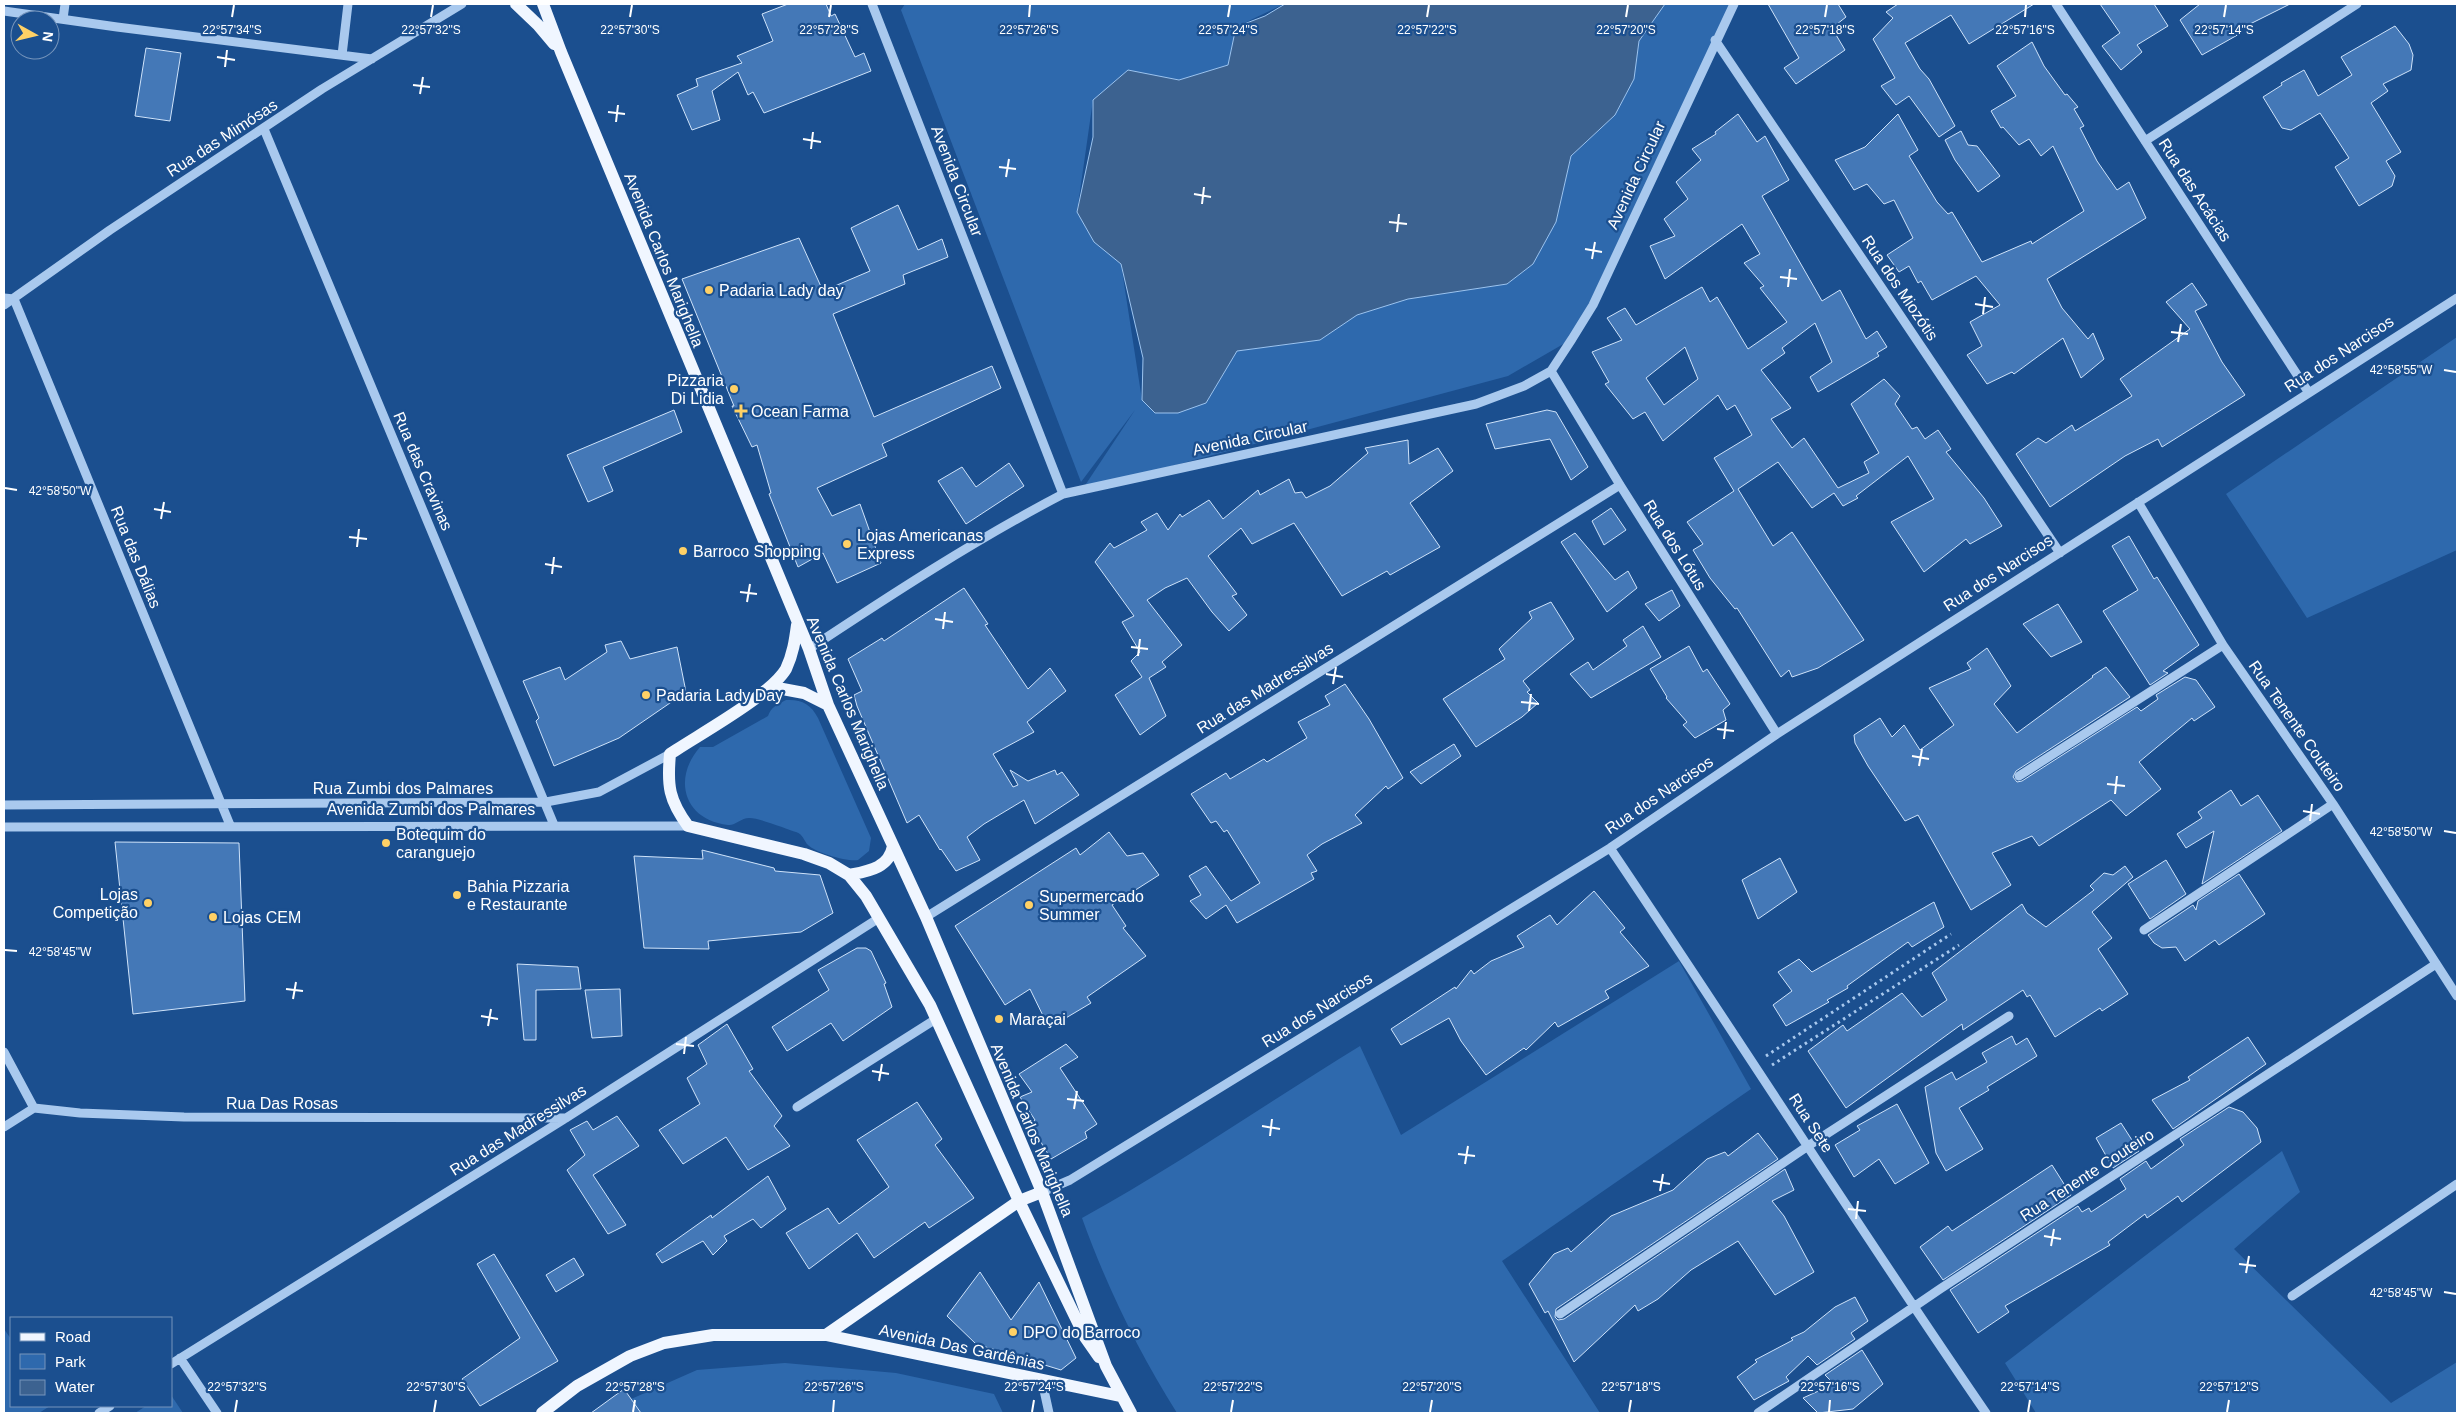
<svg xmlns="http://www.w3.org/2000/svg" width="2461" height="1417" font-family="Helvetica,sans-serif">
<rect width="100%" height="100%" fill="#1b4f8f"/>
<path fill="#2e69ad" d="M905 4H1284L1236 27 1228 65 1179 80 1128 70 1093 100 1077 212 1121 264 1142 400 1155 413 1206 403 1237 351 1320 340 1357 315 1408 299 1507 284 1533 264 1556 222 1571 156 1615 115 1634 79 1639 41 1665 4H1733L1572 339 1508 376 1082 490 1135 410 1081 482 901 10Z
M2457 337V550L2307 618 2226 494Z
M786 700C801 699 811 704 818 718L871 838 869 851 858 860C848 862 816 853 808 845 804 841 803 834 796 832 787 829 756 817 749 818 741 818 735 826 728 825 684 820 672 779 700 747H713L768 716C771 707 778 704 786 700Z
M1679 961 1751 1089 1502 1261 1600 1413H1177C1139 1353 1106 1285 1082 1218 1178 1165 1267 1103 1360 1046L1401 1135Z
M2282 1151 2300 1192 2234 1249 2391 1403 2457 1362V1413H2036L2005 1363Z
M4 1329 11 1339V1406H50L39 1413H4Z
M785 1363 896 1373 994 1394 1003 1413H605L604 1411 697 1370Z
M171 1395 183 1413H135L146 1406H171Z"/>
<path fill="#3c6290" stroke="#9cc4f0" d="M1285 4H1665L1639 41 1634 79 1615 115 1571 156 1556 222 1533 264 1507 284 1408 299 1357 315 1320 340 1237 351 1206 403 1178 413H1155L1142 400 1143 358 1121 264 1094 242 1077 212 1093 137V100L1128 70 1179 80 1228 65 1236 27 1265 16Z"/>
<path fill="#4478b7" stroke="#cfe3fa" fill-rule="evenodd" d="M788 4H826L831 16 835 14 855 57 864 53 871 71 764 113 753 92 748 95 738 72 712 91 720 120 692 130 677 95 698 86 696 79 742 63 737 56 773 41 762 14Z
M1768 4H1838L1846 17 1832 28 1845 50 1796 84 1784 68 1799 58Z
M1898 4H2034L1969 44 1951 15 1905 43 1920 69 1929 79 1955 126 1939 137 1909 96 1896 105 1881 86 1895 78 1873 39 1893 18 1886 12Z
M2100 4H2154L2168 26 2137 45 2142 52 2121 70 2102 46 2120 33Z
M2200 4H2290L2238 30 2241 33 2202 55 2180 20Z
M2395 26 2409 44 2413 55 2411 70 2383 84 2388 91 2371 103 2401 152 2386 161 2395 176 2392 186 2359 206 2335 167 2349 158 2320 113 2291 130 2282 128 2263 97 2282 85 2281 83 2304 70 2318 96 2352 75 2341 57Z
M2032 42 2044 66 2065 95 2067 94 2078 107 2074 109 2084 126 2080 128 2097 161 2117 190 2129 182 2146 218 2047 279 2062 308 2088 339 2093 333 2104 359 2081 378 2063 338 2014 374 2012 372 1987 384 1967 355 1982 346 1970 322 2000 305 1976 276 1932 300 1921 281 1918 283 1909 266 1899 272 1887 255 1913 238 1894 200 1884 204 1867 184 1854 190 1835 160 1865 147 1898 114 1918 150 1909 156 1937 202 1948 214 1952 212 1982 262 2031 241 2032 244 2084 211 2053 146 2041 156 2029 139 2019 145 2003 127 2001 128 1991 111 2016 96 1997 66Z
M146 48 181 53 170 121 135 116Z
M1738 114 1757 142 1765 136 1789 180 1762 196 1822 301 1840 290 1866 339 1877 331 1887 347 1877 353 1879 356 1818 392 1810 377 1832 362 1815 323 1782 348 1785 353 1761 370 1791 408 1771 419 1792 448 1804 438 1838 488 1869 473 1864 462 1879 453 1851 404 1884 379 1900 396 1895 404 1912 429 1917 427 1925 439 1938 430 1951 449 1946 452 1984 498 2002 526 1970 544 1966 539 1924 572 1891 522 1934 499 1908 456 1856 496 1858 498 1843 506 1834 493 1812 508 1778 462 1738 489 1773 546 1792 532 1864 640 1818 668 1792 677 1789 670 1781 677 1737 608 1735 609 1710 578 1693 550 1703 544 1687 522 1734 491 1714 458 1752 435 1735 405 1727 410 1718 395 1663 441 1645 412 1633 419 1605 384 1609 382 1592 352 1622 340 1607 318 1625 308 1636 325 1702 287 1710 302 1717 297 1748 349 1787 322 1760 288 1764 286 1744 263 1760 254 1742 224 1665 279 1650 246 1675 236 1664 219 1688 199 1676 182 1701 160 1692 149 1716 134 1715 132ZM1685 347 1698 379 1664 405 1646 378Z
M1961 131 1968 145 1977 146 2000 176 1978 192 1955 160 1945 140Z
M898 205 918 250 942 239 948 257 903 275 905 284 833 314 874 417 992 366 1001 388 882 444 887 456 817 488 832 516 860 504 881 563 837 583 823 553 798 567 769 494 771 493 757 445 752 447 732 406H734L682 279 799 238 823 291 870 271 851 228Z
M2192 283 2207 305 2195 311 2222 362 2245 395 2162 447 2158 439 2125 456 2050 507 2016 454 2038 438 2046 443 2072 425 2075 431 2132 396 2120 379 2190 329 2166 302Z
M674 410 682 432 603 467 613 491 588 502 567 455Z
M1547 410 1556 412 1588 467 1571 480 1550 439 1495 449 1486 424Z
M1408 440 1409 464 1438 448 1453 471 1410 503 1440 547 1390 575 1387 571 1342 596 1294 523 1252 544 1241 528 1208 556 1237 594 1232 596 1247 615 1229 631 1212 612 1187 578 1165 588 1147 600 1182 645 1162 662 1166 667 1149 678 1166 716 1140 735 1115 695 1142 677 1131 661 1140 652 1122 622 1134 616 1095 562 1110 543 1114 548 1147 530 1141 522 1157 513 1168 530 1180 514 1182 517 1209 500 1223 519 1258 490 1260 495 1289 479 1295 493 1302 492 1306 498 1330 486 1368 453 1365 448Z
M1009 463 1024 486 966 524 938 481 962 467 976 487Z
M1611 508 1626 530 1604 545 1592 521Z
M1575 533 1615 580 1628 571 1637 588 1607 612 1561 542Z
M2129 536 2154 579 2157 577 2199 645 2163 671 2168 673 2150 685 2103 611 2138 590 2112 546Z
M964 588 988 624 985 625 1028 689 1050 668 1066 691 1027 722 1034 732 993 754 1013 787 1018 785 1010 770 1028 781 1055 770 1057 775 1062 772 1079 795 1035 824 1024 800 984 824 967 837 980 860 956 871 941 849 940 850 919 815 907 823 857 706 854 695 862 691 848 659 882 638 884 641Z
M1672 590 1680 606 1659 621 1645 604Z
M1551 602 1574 639 1523 681 1530 690 1527 692 1538 703 1522 717 1476 747 1443 699 1505 659 1499 649 1532 618 1529 612Z
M2058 604 2082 642 2051 657 2023 624Z
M1643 626 1661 657 1591 698 1570 674 1588 662 1593 670 1627 646 1623 640Z
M621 641 630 659 677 647 686 692 619 738 554 766 536 721 539 718 523 681 560 667 565 680 607 652 605 645Z
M1689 646 1703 672 1707 669 1730 704 1723 710 1726 720 1695 738 1683 725 1687 722 1666 698 1667 697 1650 669Z
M1987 648 2011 686 1994 704 2017 733 2093 677 2092 676 2106 667 2130 697 2016 771 2013 777 2017 782 2022 781 2137 707 2141 711 2158 699 2156 695 2185 677 2196 680 2215 707 2194 721 2192 718 2139 762 2161 789 2126 816 2111 800 2039 846 2032 836 1992 853 2011 885 1971 910 1918 815 1905 821 1868 766 1855 743 1854 735 1880 718 1892 737 1904 725 1920 750 1954 725 1929 688 1971 669 1967 663Z
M1345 684 1369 719 1403 778 1388 789 1386 786 1355 815 1362 823 1322 844 1307 855 1317 871 1311 873 1314 879 1237 923 1226 905 1206 919 1190 901 1201 895 1189 876 1206 866 1231 901 1260 883 1227 830 1224 832 1216 821 1211 823 1191 794 1226 773 1230 779 1264 759 1267 762 1307 738 1298 722 1330 705 1325 696Z
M1454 744 1461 756 1421 784 1410 772Z
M2231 790 2241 806 2258 795 2282 831 2202 884 2214 831 2186 848 2177 834 2202 818 2198 812Z
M1109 832 1127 856 1143 853 1159 875 1112 905 1126 926 1123 928 1146 956 1087 997 1091 1003 1049 1028 1030 989 1005 1005 955 926 1076 848 1080 855Z
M115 842 239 843 245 1001 133 1014Z
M702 850 774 868 775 871 820 875 833 913 801 932 708 941 709 949 644 948 634 856 703 859Z
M1780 858 1797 892 1758 919 1742 880Z
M2166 860 2186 894 2150 919 2128 884Z
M2125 866 2133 877 2092 912 2112 938 2098 949 2128 994 2102 1011 2100 1008 2055 1037 2030 995 2027 997 2023 990 1963 1030 1962 1024 1846 1108 1808 1051 1843 1025 1847 1031 1902 993 1922 1017 1947 1000 1932 973 2022 904 2027 913 2046 927 2094 890 2090 886 2104 873 2113 875Z
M2239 874 2265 914 2219 945 2215 940 2185 961 2176 947 2162 948 2154 943 2148 935 2193 905 2196 910 2198 901Z
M1594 891 1625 928 1620 932 1649 966 1605 991 1609 998 1558 1027 1555 1022 1526 1050 1524 1048 1486 1075 1461 1041 1449 1018 1401 1045 1391 1029 1455 987 1456 989 1471 970 1474 974 1491 961 1524 947 1517 936 1550 915 1557 925Z
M1934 902 1944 927 1912 947 1908 942 1847 986 1848 988 1827 1000 1829 1002 1786 1026 1773 1005 1792 991 1778 972 1799 959 1812 972Z
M857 948H866L871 951 886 983 884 984 892 1007 843 1041 831 1023 787 1051 772 1027 829 990 818 970Z
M517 964 578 967 581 989 536 990V1040H524Z
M620 989 622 1036 592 1038 585 990Z
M727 1024 753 1069 749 1071 782 1116 774 1126 790 1146 748 1170 726 1137 683 1164 659 1130 700 1104 687 1078 707 1064 698 1045Z
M2012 1036 2016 1045 2027 1038 2037 1056 1987 1087 1989 1090 1959 1108 1983 1149 1946 1171 1936 1153 1925 1087 1952 1072 1956 1080 1987 1062 1982 1053Z
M2248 1037 2266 1064 2173 1129 2152 1100 2190 1080 2188 1077Z
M1066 1044 1078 1057 1060 1068 1097 1124 1085 1132 1087 1138 1051 1159 1030 1124 1035 1120 1020 1097 1032 1092 1019 1074Z
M917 1102 942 1139 935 1145 974 1198 929 1228 925 1222 874 1258 857 1233 809 1269 786 1233 828 1208 839 1224 889 1187 857 1140Z
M1897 1104 1929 1163 1895 1184 1879 1159 1854 1177 1835 1145 1860 1130 1857 1126Z
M2229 1107 2243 1112 2257 1128 2261 1142 2182 1202 2178 1196 2147 1218 2145 1214 2108 1242 2110 1245 2005 1306 2009 1312 1978 1333 1950 1290 2078 1206 2082 1212 2089 1208 2091 1212 2126 1189 2120 1179 2146 1161 2151 1169 2184 1145 2180 1139Z
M617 1116 639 1146 593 1175 626 1225 608 1234 567 1170 585 1155 570 1130 587 1121 593 1130Z
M2121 1123 2139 1151 2113 1168 2096 1138Z
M1758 1133 1778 1159 1556 1309 1555 1317 1558 1320 1564 1319 1785 1169 1794 1190 1772 1201 1784 1216 1814 1272 1775 1295 1738 1241 1691 1270 1658 1299 1638 1311 1635 1305 1574 1362 1548 1311 1545 1313 1529 1284 1554 1254 1568 1248 1571 1252 1611 1216 1673 1190 1707 1159 1725 1152 1728 1156Z
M2052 1165 2071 1195 1943 1280 1920 1247 1948 1226 1952 1231Z
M768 1176 786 1209 761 1228 753 1219 724 1236 727 1241 713 1255 703 1241 662 1263 656 1254 711 1215 712 1218Z
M494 1254 558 1361 480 1406 462 1379 520 1338 477 1264Z
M574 1258 584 1275 556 1292 546 1275Z
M980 1272 1011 1320 1039 1282 1076 1358 1061 1370 976 1344 947 1316Z
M1855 1297 1868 1321 1851 1333 1855 1339 1817 1365 1808 1356 1786 1377 1789 1381 1754 1400 1737 1377 1757 1362 1755 1360 1793 1340 1791 1338 1804 1332 1835 1307Z
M1862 1350 1883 1384 1853 1409 1818 1413 1803 1398 1834 1384 1825 1375Z
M624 1389 641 1413H591Z"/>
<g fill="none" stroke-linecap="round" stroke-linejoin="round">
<path stroke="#a9c9ee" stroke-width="3" stroke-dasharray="2.5 4" stroke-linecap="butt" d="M1766 1056 1951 934
M1772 1065 1959 945"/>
<path stroke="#a9c9ee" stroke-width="9" d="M872 4 1063 494 1476 404 1524 386 1551 371 1572 339 1593 305 1734 4
M2056 4 2309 393
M4 11 117 27 372 59
M63 19 65 4
M1715 40 2060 553
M342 55 348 4
M264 129 554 825
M2145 141 2357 4
M4 298 14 299 230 825
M4 305 110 230 322 89 462 4
M1551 371 1620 485 1777 734
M2138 502 2223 645 2333 804 2457 996
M809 649C892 594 975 540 1063 494
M2019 776 2223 645
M4 805 546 802 599 792 670 754
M4 827 688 826
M1610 848C1737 1036 1858 1227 1986 1413
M926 917 1620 485
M2144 930 2333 804
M4 1052 34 1108
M797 1107 936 1019
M4 1127 34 1108 80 1113 184 1117 566 1118
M1042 1192 1070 1180 1610 848 1777 734 2457 298
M2292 1296 2457 1184
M1560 1314 1808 1146 2009 1016
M180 1358 217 1413
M171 1364 566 1118 879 918
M1042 1381 1049 1413
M99 1413 110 1406
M1758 1413 1940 1289 2436 964"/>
<path stroke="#f0f6ff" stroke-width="12" d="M516 4 538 25 554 44
M543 4 561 52 809 649 828 705 926 917 1042 1192 1106 1366 1131 1413
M797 625C795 640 793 654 786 669 770 696 698 735 670 754 667 786 669 800 688 826L804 854 829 863 849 875 866 896 930 1005 1019 1201 1085 1337 1099 1357
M772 687 804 693 828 705
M849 875C869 871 889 868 893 846
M826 1335 1019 1201 1042 1192
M542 1413 577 1386 630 1356 664 1343 713 1335H826L1120 1396"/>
</g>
<path fill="none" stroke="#fff" stroke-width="2" d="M232 17 234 5M431 17 433 5M630 17 632 5M829 17 831 5M1029 17 1030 5M1228 17 1230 5M1427 17 1429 5M1626 17 1628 5M1825 17 1827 5M2025 17 2026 5M2224 17 2226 5M217 57 235 60M225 67 227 50M413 85 430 87M420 94 423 77M608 112 625 114M616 122 618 105M803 139 821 142M811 149 813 132M999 167 1016 169M1006 177 1009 159M1194 194 1211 197M1202 204 1204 187M1389 222 1407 224M1397 232 1399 214M1585 249 1602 252M1592 259 1595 242M1780 277 1797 279M1788 287 1790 269M1975 304 1993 307M1983 314 1985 297M2171 332 2188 334M2178 342 2181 324M2444 370 2456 372M5 488 17 490M154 509 171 512M161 519 164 502M349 537 367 539M357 547 359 529M545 564 562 567M552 574 554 557M740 592 757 594M747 602 750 584M935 619 953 622M943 629 945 612M1131 647 1148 649M1138 656 1140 639M1326 674 1343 677M1333 684 1336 667M1521 702 1539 704M1529 711 1531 694M1717 729 1734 731M1724 739 1726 722M1912 756 1929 759M1919 766 1922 749M2107 784 2125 786M2115 794 2117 776M2303 811 2320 814M2310 821 2312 804M2444 831 2456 833M5 950 17 951M286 989 303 991M293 999 296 982M481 1016 498 1019M488 1026 491 1009M676 1044 694 1046M684 1054 686 1037M872 1071 889 1074M879 1081 882 1064M1067 1099 1084 1101M1074 1109 1077 1091M1262 1126 1280 1129M1270 1136 1272 1119M1458 1154 1475 1156M1465 1164 1468 1146M1653 1181 1670 1184M1660 1191 1663 1174M1848 1209 1866 1211M1856 1219 1858 1201M2044 1236 2061 1239M2051 1246 2054 1229M2239 1264 2256 1266M2246 1273 2249 1256M2444 1292 2456 1294M235 1412 237 1400M434 1412 436 1400M633 1412 635 1400M833 1412 834 1400M1032 1412 1034 1400M1231 1412 1233 1400M1430 1412 1432 1400M1629 1412 1631 1400M1829 1412 1830 1400M2028 1412 2030 1400M2227 1412 2229 1400"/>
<g fill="#ffd166" stroke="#1b4f8f" stroke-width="2">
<circle cx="709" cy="290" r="5"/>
<circle cx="734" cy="389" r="5"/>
<path d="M738.5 403.5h5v5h5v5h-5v5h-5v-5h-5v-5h5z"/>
<circle cx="847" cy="544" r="5"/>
<circle cx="683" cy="551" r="5"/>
<circle cx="646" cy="695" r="5"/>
<circle cx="386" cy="843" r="5"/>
<circle cx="457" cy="895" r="5"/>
<circle cx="148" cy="903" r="5"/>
<circle cx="1029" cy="905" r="5"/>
<circle cx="213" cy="917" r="5"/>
<circle cx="999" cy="1019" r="5"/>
<circle cx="1013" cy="1332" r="5"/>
</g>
<g text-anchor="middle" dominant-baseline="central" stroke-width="4.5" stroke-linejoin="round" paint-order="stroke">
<g font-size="16" fill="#fff" stroke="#1b4f8f">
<text transform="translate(222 138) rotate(-33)">Rua das Mimósas</text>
<text transform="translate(1636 175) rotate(-65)">Avenida Circular</text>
<text transform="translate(957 181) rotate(69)">Avenida Circular</text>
<text transform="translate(2195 190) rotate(57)">Rua das Acácias</text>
<text transform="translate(664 260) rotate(68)">Avenida Carlos Marighella</text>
<text transform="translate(1900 288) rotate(56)">Rua dos Miozótis</text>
<text transform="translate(2339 354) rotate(-33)">Rua dos Narcisos</text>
<text transform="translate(1250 438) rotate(-12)">Avenida Circular</text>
<text transform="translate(423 471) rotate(67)">Rua das Cravinas</text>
<text transform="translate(1675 545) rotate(58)">Rua dos Lótus</text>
<text transform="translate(136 557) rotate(68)">Rua das Dálias</text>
<text transform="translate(1998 573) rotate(-33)">Rua dos Narcisos</text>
<text transform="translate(1265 688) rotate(-32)">Rua das Madressilvas</text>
<text transform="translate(848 703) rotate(67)">Avenida Carlos Marighella</text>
<text transform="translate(2297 726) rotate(55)">Rua Tenente Couteiro</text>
<text x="403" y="788">Rua Zumbi dos Palmares</text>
<text transform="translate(1659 795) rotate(-34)">Rua dos Narcisos</text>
<text x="431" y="809">Avenida Zumbi dos Palmares</text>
<text transform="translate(1317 1010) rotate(-32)">Rua dos Narcisos</text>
<text x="282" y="1103">Rua Das Rosas</text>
<text transform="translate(1811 1123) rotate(57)">Rua Sete</text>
<text transform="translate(518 1130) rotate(-32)">Rua das Madressilvas</text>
<text transform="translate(1032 1130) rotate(67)">Avenida Carlos Marighella</text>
<text transform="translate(2087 1175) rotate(-33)">Rua Tenente Couteiro</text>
<text transform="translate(962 1347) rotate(12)">Avenida Das Gardênias</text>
</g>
<g font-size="16" fill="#fff" stroke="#1b4f8f" text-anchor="start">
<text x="719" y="290">Padaria Lady day</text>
<text x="724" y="380" text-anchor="end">Pizzaria<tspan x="724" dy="18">Di Lidia</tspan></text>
<text x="751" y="411">Ocean Farma</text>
<text x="857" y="535">Lojas Americanas<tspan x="857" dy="18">Express</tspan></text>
<text x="693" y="551">Barroco Shopping</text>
<text x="656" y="695">Padaria Lady Day</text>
<text x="396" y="834">Botequim do<tspan x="396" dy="18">caranguejo</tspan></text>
<text x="467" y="886">Bahia Pizzaria<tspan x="467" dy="18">e Restaurante</tspan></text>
<text x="138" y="894" text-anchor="end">Lojas<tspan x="138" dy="18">Competição</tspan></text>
<text x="1039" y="896">Supermercado<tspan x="1039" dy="18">Summer</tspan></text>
<text x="223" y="917">Lojas CEM</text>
<text x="1009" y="1019">Maraçai</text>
<text x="1023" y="1332">DPO do Barroco</text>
</g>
</g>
<g font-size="12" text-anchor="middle" fill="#fff" stroke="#1b4f8f" stroke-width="4.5" stroke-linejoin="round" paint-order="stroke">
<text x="232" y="34">22°57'34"S</text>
<text x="431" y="34">22°57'32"S</text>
<text x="630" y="34">22°57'30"S</text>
<text x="829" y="34">22°57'28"S</text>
<text x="1029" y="34">22°57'26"S</text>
<text x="1228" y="34">22°57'24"S</text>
<text x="1427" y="34">22°57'22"S</text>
<text x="1626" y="34">22°57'20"S</text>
<text x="1825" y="34">22°57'18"S</text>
<text x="2025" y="34">22°57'16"S</text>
<text x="2224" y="34">22°57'14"S</text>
<text x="2401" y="374">42°58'55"W</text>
<text x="60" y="495">42°58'50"W</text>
<text x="2401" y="836">42°58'50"W</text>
<text x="60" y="956">42°58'45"W</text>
<text x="2401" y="1297">42°58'45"W</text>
<text x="237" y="1391">22°57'32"S</text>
<text x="436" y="1391">22°57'30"S</text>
<text x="635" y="1391">22°57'28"S</text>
<text x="834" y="1391">22°57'26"S</text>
<text x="1034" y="1391">22°57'24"S</text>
<text x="1233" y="1391">22°57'22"S</text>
<text x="1432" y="1391">22°57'20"S</text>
<text x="1631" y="1391">22°57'18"S</text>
<text x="1830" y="1391">22°57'16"S</text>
<text x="2030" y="1391">22°57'14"S</text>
<text x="2229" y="1391">22°57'12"S</text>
</g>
<rect width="2461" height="1417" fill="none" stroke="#ffffff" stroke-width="10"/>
<rect x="10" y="1317" width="162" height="90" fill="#1b4f8f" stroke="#7695bc"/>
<rect x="20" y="1333" width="25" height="8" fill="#f0f6ff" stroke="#7695bc"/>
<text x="55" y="1342" font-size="15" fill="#ffffff">Road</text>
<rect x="20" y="1354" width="25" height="15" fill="#2e69ad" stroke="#7695bc"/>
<text x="55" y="1367" font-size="15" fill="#ffffff">Park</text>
<rect x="20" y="1380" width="25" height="15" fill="#3c6290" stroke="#7695bc"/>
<text x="55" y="1392" font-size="15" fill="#ffffff">Water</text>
<g transform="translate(35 35) rotate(98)"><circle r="24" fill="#1b4f8f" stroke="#7695bc"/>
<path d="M0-4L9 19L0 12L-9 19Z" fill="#ffd166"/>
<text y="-8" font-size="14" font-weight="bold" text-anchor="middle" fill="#ffffff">N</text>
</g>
</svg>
